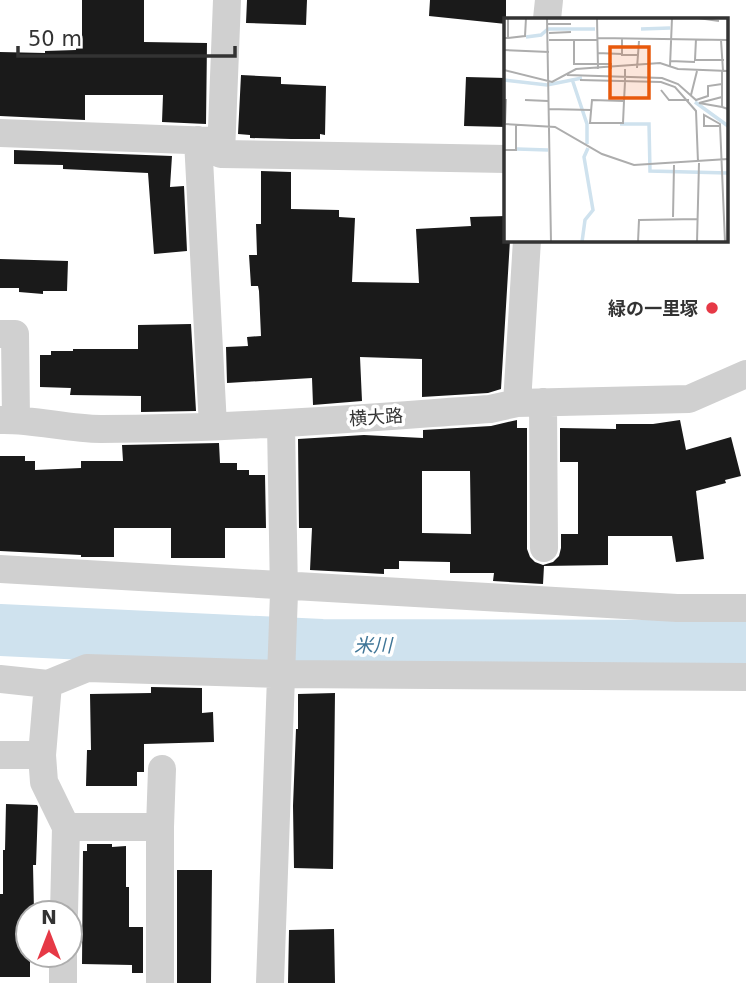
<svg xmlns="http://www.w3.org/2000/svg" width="746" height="983" font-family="'DejaVu Sans','Noto Sans JP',sans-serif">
<rect width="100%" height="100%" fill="#fff"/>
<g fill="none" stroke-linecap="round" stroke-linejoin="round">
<path stroke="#cfe2ee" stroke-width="52" d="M0 630 322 645 746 646"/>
</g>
<path fill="#1a1a1a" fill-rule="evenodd" d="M82 0H144V42L207 43 206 124 162 122 163 95H85V120L0 116V52L45 53V51L76 50V40H82Z
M247 0H307L306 25 246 23Z
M430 0H506V24L429 16Z
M241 75 281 77V84L326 86 325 135 320 134V139H291L250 138V135L238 134Z
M466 77 506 78V127L464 126Z
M14 150 172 156 170 187 184 186 187 251 154 254 148 173 63 169V165L14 164Z
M261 171 291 172V209L339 210V217L355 218 352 282 419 283 416 229 471 226 470 217 506 216V240H510L501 389 488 393 422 397V359L360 357 362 401 313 405 312 378 227 383 226 347 248 346 247 337 261 336 259 291 258 286H251L249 255H257L256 224H261Z
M0 259 68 261 67 291H43V294L19 292V288H0Z
M191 324 196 411 141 412V396L70 395 71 388 40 387V355H51V351H73V349H138V325Z
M517 420V428H527V549L530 557 535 562 543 565 553 562 559 556 561 548V534H578V462H560V428L616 429V424H653L680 420 686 450 731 437 741 476 725 480 726 483 696 491 704 559 676 562 672 536H608V565L544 566 543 584 493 581 494 573H450V562L399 561V569H384V574L310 570 312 528H299L298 439 364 435 423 438V430L491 426ZM422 471H470L471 534 422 533Z
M219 443 220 463H237V470H249V475H265L266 528H225V558H171V528H114V557H81V555L0 551V456H25V461H35V470L81 468V461H123L122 445Z
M151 687 202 688V713L213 712 214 742 144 744V772H137V786H86L87 750H91L90 694 151 693Z
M335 693 333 869 294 868 293 806 296 729H298V694Z
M6 804 37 805 38 807 36 865H33L34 911H29L28 913V955H30V977H0V894H3V850H5Z
M87 844H112V847L126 846V887H129V927H143V973H132V965L82 964 83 851H87Z
M177 870H212L211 983H177Z
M334 929 335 983H288L289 930Z"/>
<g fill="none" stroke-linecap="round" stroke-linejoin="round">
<path stroke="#d0d0d0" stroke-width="28" d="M227 0 221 154 506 159
M547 19 549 0
M0 133 214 141
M198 140 213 426
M0 334H15L16 420
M543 402 544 548
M517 403 527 240
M0 420C34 419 67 429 101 429 231 429 361 418 490 409L517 403 689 399 746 374
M0 569 677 608H746
M0 679 48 684 87 668 282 674 746 677
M0 755H42L48 684
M42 755 44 782 66 827 64 913
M66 827H160V983
M160 827 162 769
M63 983V955
M270 983 284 593 281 424"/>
</g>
<circle fill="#e63946" stroke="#fff" stroke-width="2.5" cx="712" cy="308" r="7"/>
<g text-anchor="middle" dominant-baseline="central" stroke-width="7" stroke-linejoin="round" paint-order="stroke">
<g font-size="18" font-weight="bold" fill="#333" stroke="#fff" text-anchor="end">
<text x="698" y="308">緑の一里塚</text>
</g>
<g font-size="18" fill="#333" stroke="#fff">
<text transform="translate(376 417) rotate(-4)">横大路</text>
</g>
<g font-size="19" font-style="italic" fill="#3f7597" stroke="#fff">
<text x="373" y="645">米川</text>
</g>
</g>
<g transform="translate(504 18)">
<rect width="224" height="224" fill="#fff"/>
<path fill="none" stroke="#cfe2ee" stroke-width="3.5" d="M137 11 166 10M22 19 37 17 44 11H91M68 61 83 106V126M0 62 43 67 78 60M191 84 224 108M116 106H145L146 153 224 155M13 131 44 132M78 224 81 202 89 192 80 139 84 130"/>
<path fill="none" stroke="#adadad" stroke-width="2" d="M43 0 47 224M93 0 94 51M194 0 215 3M43 6H67M45 15 67 14M0 20H4V0M4 20 21 18 22 0M94 20 224 22M118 21V37H134M192 21 191 42H220M45 22H93M217 22 219 53M0 32 45 34M93 35 118 36M166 43 191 44M70 46H107V51M70 47V23M166 48 168 0M133 50 135 23M0 52 48 64 72 51 156 45 174 51 224 53M218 53V89L224 91M63 57 158 60 174 66 192 82 204 78V68L218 66M76 62 157 64 171 69 192 93 194 144M157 72 165 82H185M187 77 193 53M218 79 195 85 218 89M21 82 44 83M120 83 88 82 86 105H119L120 83 121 64V51M44 91 87 92M1 105 2 81M0 106 51 109 98 136 130 147 224 141M215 108H200V97L216 106 221 224M0 132H12V106M169 199 170 147M134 224 135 202 194 201M193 224 195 145"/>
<path fill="#e8590c" fill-opacity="0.15" stroke="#e8590c" stroke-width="3.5" d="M106 29H145V80H106Z"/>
<rect width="224" height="224" fill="none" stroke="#333" stroke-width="3.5"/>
</g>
<g transform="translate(49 934)"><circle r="33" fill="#ffffff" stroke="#adadad" stroke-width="2"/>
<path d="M0-5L12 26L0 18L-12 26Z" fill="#e63946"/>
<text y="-10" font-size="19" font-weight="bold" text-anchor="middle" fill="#333333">N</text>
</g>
<path d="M18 46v10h217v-10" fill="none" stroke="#333333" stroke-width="3.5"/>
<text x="28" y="46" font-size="21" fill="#333333" stroke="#ffffff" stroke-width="5" paint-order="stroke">50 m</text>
</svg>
